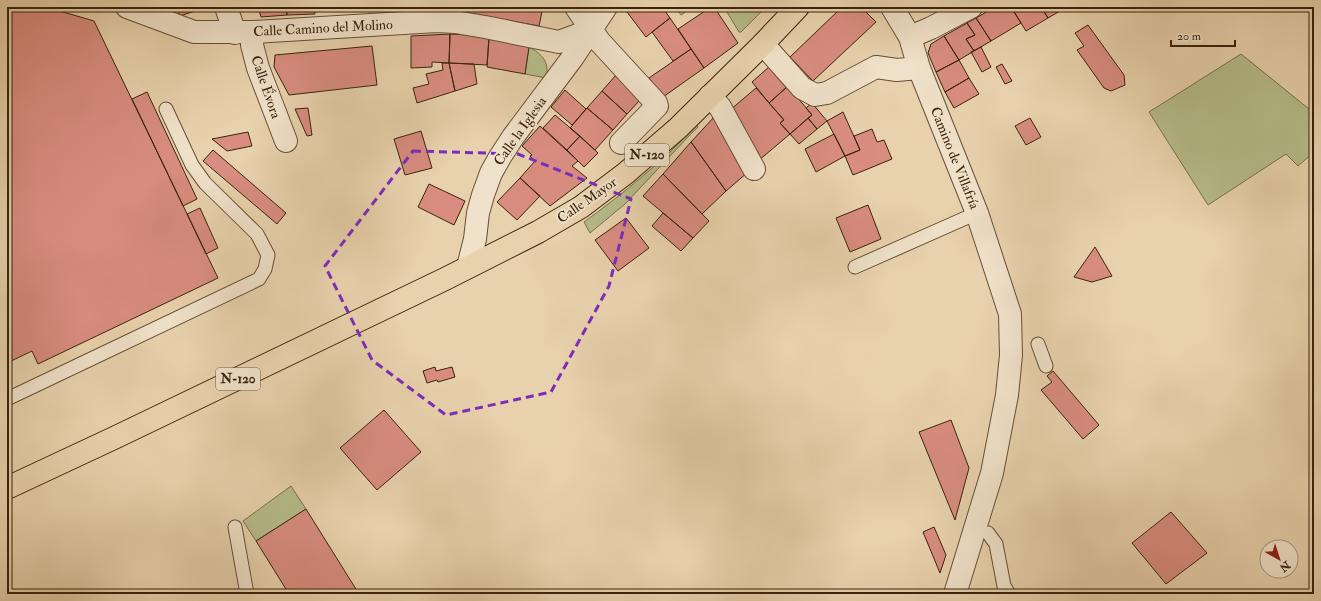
<svg xmlns="http://www.w3.org/2000/svg" width="1321" height="601" font-family="'IM FELL Double Pica',serif">
<rect width="100%" height="100%" fill="#e8d2ad"/>
<filter id="stains"><feTurbulence type="fractalNoise" baseFrequency=".005" numOctaves="4"/><feColorMatrix values="0 0 0 0 .2 0 0 0 0 .09 0 0 0 0 .02 0 0 0 .5 -.17"/></filter>
<radialGradient id="worn" r=".72"><stop offset=".6" stop-color="#630" stop-opacity="0"/><stop offset="1" stop-color="#630" stop-opacity=".3"/></radialGradient>
<path fill="#b6bc8a" stroke="#78704c" d="M675 7H693L681 15Z
M724 7H766L741 32H739Z
M529 47C542 54 550 62 546 78L525 74Z
M1241 54 1314 113V152L1298 166 1286 154 1208 205 1149 112Z
M697 125 698 127 688 137 625 204 590 233 584 222C624 193 662 162 697 125Z
M291 486 306 509 256 541 243 521Z"/>
<path fill="#d98d80" stroke="#39230e" d="M7 7H46L94 21 218 278 38 364 32 351 7 363Z
M177 7H204V8L180 16Z
M258 7H286L287 15 261 17Z
M286 7H314L315 14 287 15Z
M436 7H543L539 26Z
M633 7H662L670 18 646 37 627 12Z
M711 7H714L738 43 704 68 678 29Z
M842 7H861L876 22 813 81 790 57Z
M995 7H1011L1021 23 991 41 976 18Z
M1011 7H1041L1048 18 1026 31Z
M1041 7H1067L1048 18Z
M670 18 691 49 673 61 652 32Z
M976 18 991 41 974 51 966 39 975 35 967 23Z
M967 23 975 35 966 39 974 51 959 60 944 36Z
M1088 25 1124 75 1125 85 1111 91 1104 88 1077 50 1084 46 1075 33Z
M450 34 489 36 487 65 449 63Z
M450 34 449 63 432 62V67L411 68V36Z
M944 36 959 60 936 72 928 53 931 44Z
M489 39 529 47 525 74 487 67Z
M372 46 377 85 289 95 274 67 275 55Z
M981 47 991 67 982 72 971 52Z
M691 49 704 68 663 97 649 78Z
M959 60 969 78 945 92 936 72Z
M442 63H449L455 91 417 103 413 88 429 84 426 74 443 70Z
M449 63 474 64 477 84 455 91Z
M1002 64 1012 81 1005 84 996 67Z
M770 66 788 86 769 103 752 82Z
M616 75 641 99 627 114 602 91Z
M969 78 979 94 954 108 945 92Z
M788 86 812 115 790 134 780 123 784 120 769 103Z
M756 88 784 120 780 123 790 134 758 161 730 110Z
M565 90 586 109 572 125 551 107Z
M602 91 627 114 613 130 587 108Z
M147 92 197 199 183 206 132 99Z
M812 103 827 121 817 129 808 118 812 115 806 108Z
M308 108 312 135 307 136 295 109Z
M587 108 613 130 595 150 570 128Z
M843 112 860 150 845 156 827 121Z
M555 115 580 136 567 150 543 128Z
M715 116 748 172 726 191 691 142Z
M808 118 817 129 799 144 790 134Z
M1030 118 1041 137 1026 145 1015 126Z
M540 126 578 161 572 166 587 178 550 206 520 178 535 161 530 156 532 155 522 146Z
M872 129 877 142 884 140 892 159 853 175 845 156 860 150 854 136Z
M421 131 432 168 405 175 394 139Z
M248 132 252 146 227 151 212 139Z
M834 134 845 156 816 172 805 149Z
M580 136 598 153 584 167 567 150Z
M691 142 726 191 702 214 663 174Z
M213 150 286 213 277 224 203 161Z
M663 174 709 221 693 238 643 196Z
M520 178 540 196 517 220 497 202Z
M429 184 465 201 454 225 418 207Z
M868 205 881 239 850 252 836 218Z
M200 208 218 248 206 254 187 214Z
M663 213 693 238 681 251 652 226Z
M626 218 649 248 618 271 595 240Z
M1095 247 1112 276 1092 282 1074 277Z
M435 367 436 371 452 367 455 377 438 382 437 380 427 383 423 371Z
M1053 371 1099 425 1083 439 1041 390 1052 382 1047 376Z
M384 410 421 452 377 490 340 448Z
M951 420 969 468 955 520 919 432Z
M306 509 359 594H289L256 541Z
M1171 512 1207 553 1166 584 1132 543Z
M934 527 946 555 940 573 923 532Z"/>
<g fill="none" stroke-linecap="round" stroke-linejoin="round">
<defs>
<path id="lane" d="M855 267 977 213
M1038 344 1046 366
M7 399 259 279 265 269 268 255 257 234 205 183 192 165 166 109
M235 527 247 594
M988 533 996 544 1004 586 1009 594"/>
<path id="street" d="M127 7 194 32H253L437 21 455 22 485 27 559 42 591 30
M226 7 235 33
M576 7 599 41 656 103 657 106 621 143
M892 7 910 37 919 68 977 213 1010 314 1011 355 1007 395 992 473 955 594
M253 32 252 45 258 68 286 141
M910 37 931 28 971 7
M763 44 802 88 815 95 827 93 876 67 897 70 919 68
M710 96 720 107 754 169
M468 267 475 239 478 213 483 195 491 173 500 157 513 137 573 57 606 7"/>
<path id="highway" d="M7 488 114 438 445 279 538 232 581 207 626 173 678 128 763 44 798 7"/>
</defs>
<use href="#lane" stroke="#654f36" stroke-width="15"/>
<use href="#street" stroke="#654f36" stroke-width="24"/>
<use href="#highway" stroke="#39230e" stroke-width="24"/>
<use href="#lane" stroke="#f0e2ca" stroke-width="13"/>
<use href="#street" stroke="#f0e2ca" stroke-width="22"/>
<use href="#highway" stroke="#e8d2ad" stroke-width="22"/>
</g>
<path fill="none" stroke="#7b2cbf" stroke-width="3" stroke-dasharray="8 5" stroke-linejoin="round" d="M413 151 518 154 631 199 609 286 551 392 446 415 372 360 325 266Z"/>
<g text-anchor="middle" dominant-baseline="central" stroke-width="4" stroke-linejoin="round" paint-order="stroke">
<g fill="#f0e2ca" stroke="#705c46" stroke-width="1">
<rect x="625" y="144" width="44" height="22" rx="3"/>
<rect x="216" y="368" width="44" height="22" rx="3"/>
</g>
<g font-size="13" font-weight="bold" fill="#39230e">
<text x="647" y="155">N-120</text>
<text x="238" y="379">N-120</text>
</g>
<g font-size="14" fill="#39230e" stroke="#f0e2ca">
<text transform="translate(323 28) rotate(-3)">Calle Camino del Molino</text>
<text transform="translate(266 87) rotate(71)">Calle Évora</text>
<text transform="translate(520 131) rotate(-55)">Calle la Iglesia</text>
<text transform="translate(955 158) rotate(68)">Camino de Villafría</text>
<text transform="translate(587 200) rotate(-35)">Calle Mayor</text>
</g>
</g>
<rect width="1321" height="601" fill="none" stroke="#e8d2ad" stroke-width="24"/>
<rect x="8" y="8" width="1305" height="585" fill="none" stroke="#39230e" stroke-width="2"/>
<rect x="12" y="12" width="1297" height="577" fill="none" stroke="#39230e"/>
<g transform="translate(1279 559) rotate(141)"><circle r="19" fill="#f0e2ca" stroke="#a7967f"/>
<path d="M0-3L7 15L0 10L-7 15Z" fill="#8f2418"/>
<text y="-6" font-size="11" font-weight="bold" text-anchor="middle" fill="#39230e">N</text>
</g>
<path d="M1171 40v6h64v-6" fill="none" stroke="#39230e" stroke-width="2"/>
<text x="1177" y="40" font-size="12" fill="#39230e" stroke="#f0e2ca" stroke-width="3" paint-order="stroke">20 m</text>
<rect width="100%" height="100%" filter="url(#stains)"/>
<rect width="100%" height="100%" fill="url(#worn)"/>
</svg>
